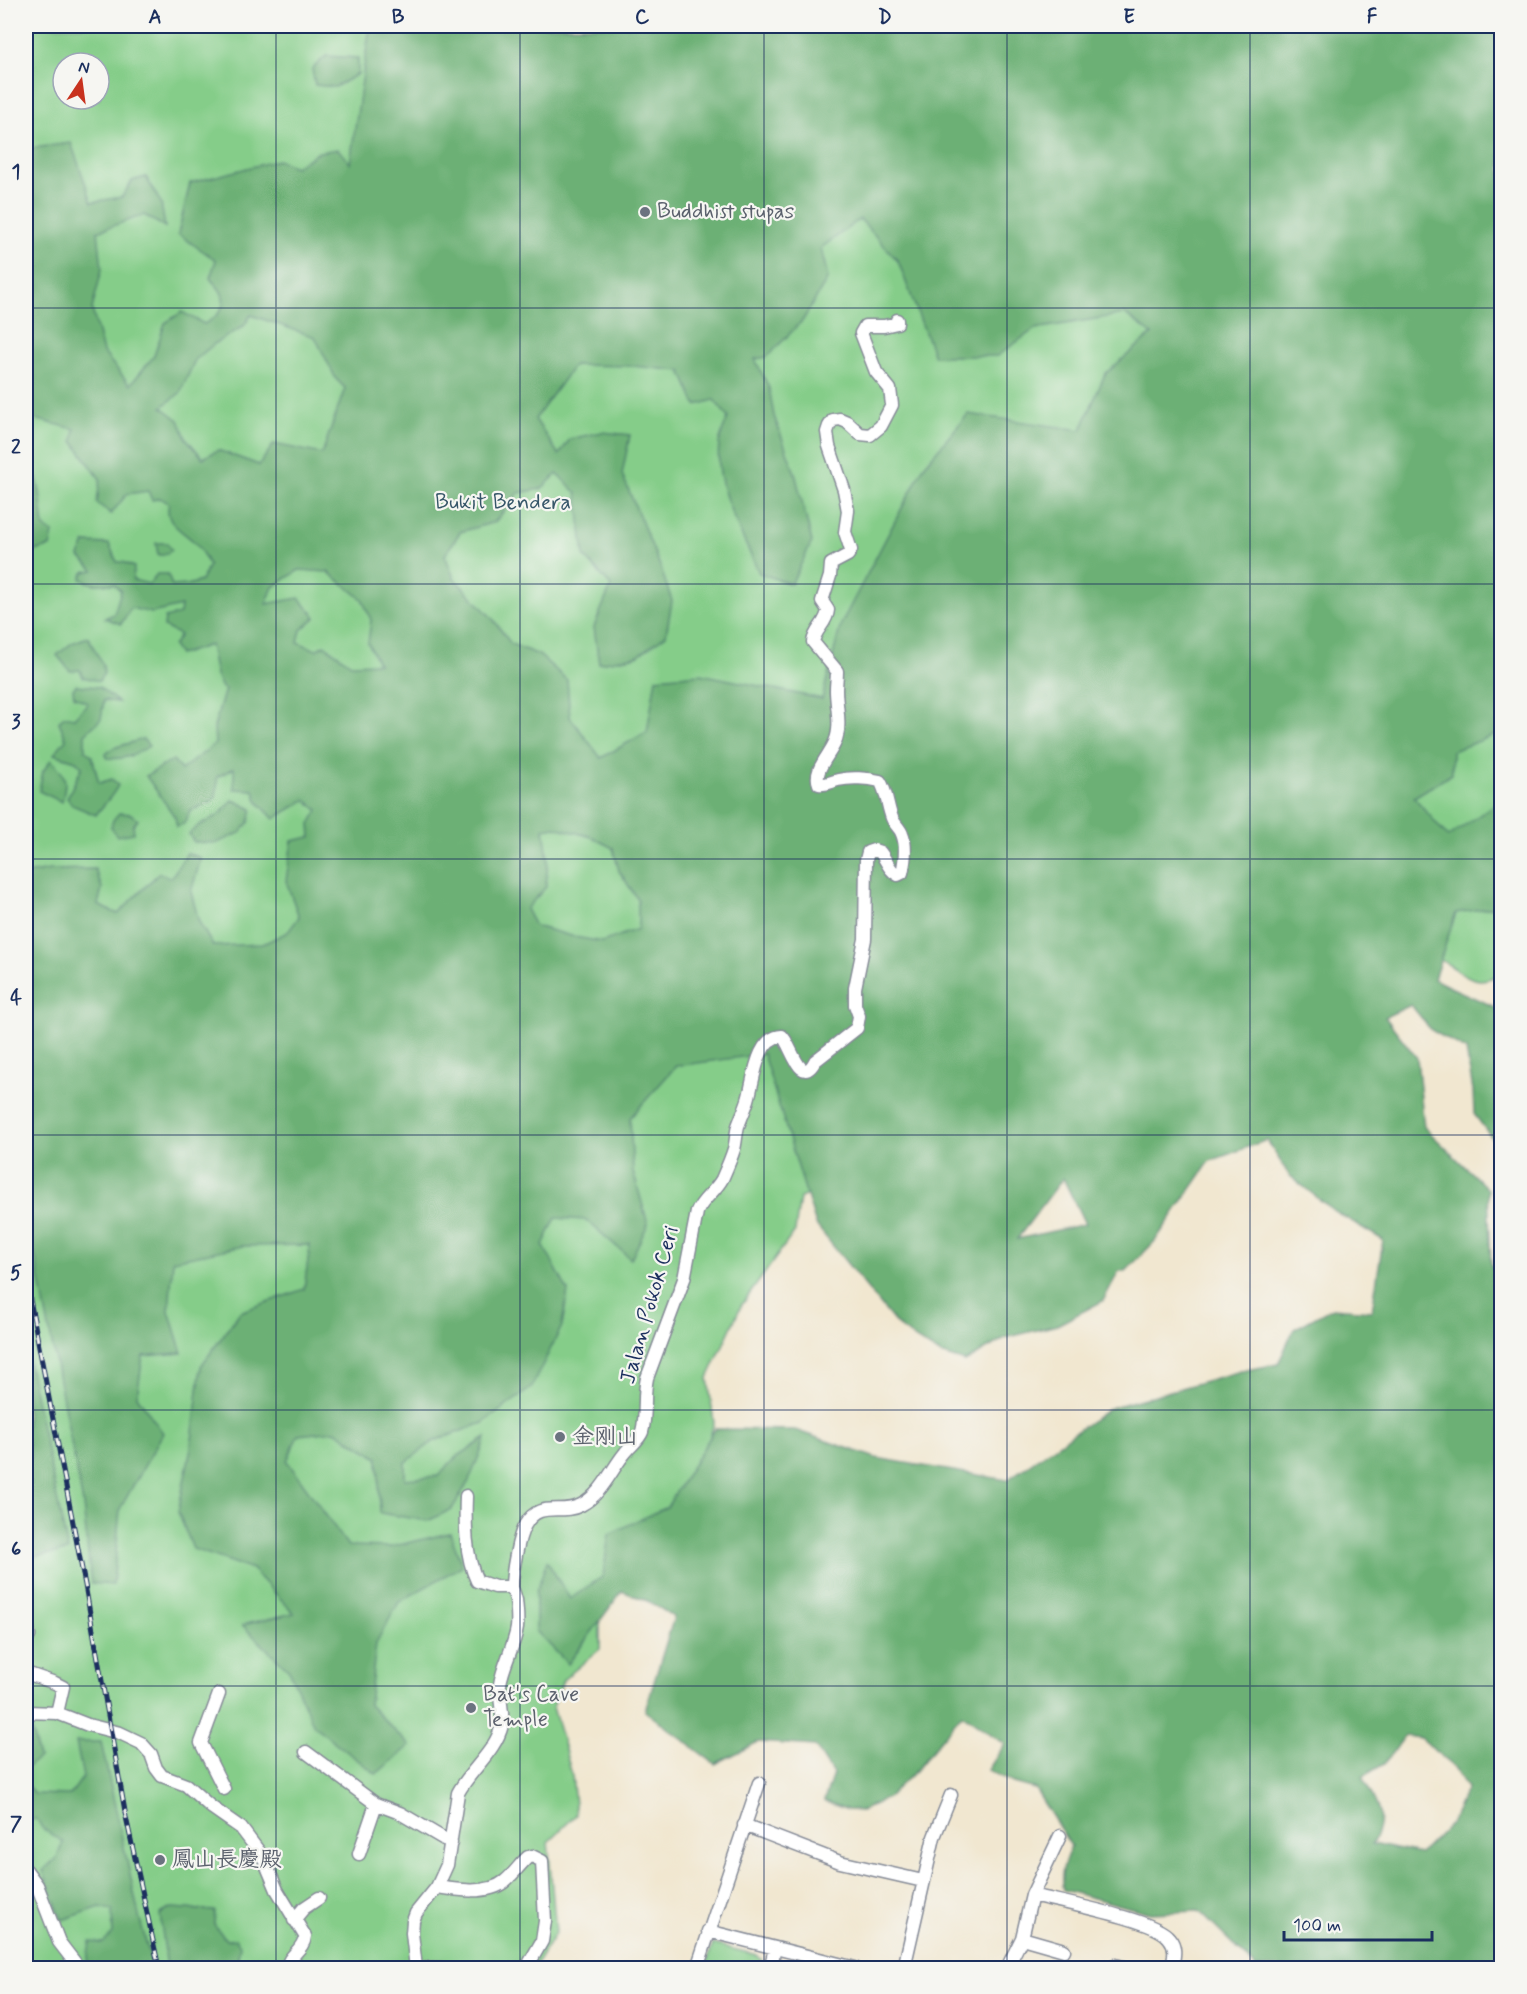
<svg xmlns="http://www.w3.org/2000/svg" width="1527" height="1994" font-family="Mynerve,'LXGW WenKai TC',sans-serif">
<rect width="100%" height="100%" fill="#f6f6f2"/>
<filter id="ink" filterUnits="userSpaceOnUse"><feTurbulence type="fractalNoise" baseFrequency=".0167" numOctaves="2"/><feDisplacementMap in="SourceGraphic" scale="12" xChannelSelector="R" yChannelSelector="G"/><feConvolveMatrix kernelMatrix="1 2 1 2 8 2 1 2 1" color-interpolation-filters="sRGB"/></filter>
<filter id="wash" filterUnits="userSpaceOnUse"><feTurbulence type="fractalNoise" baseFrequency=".008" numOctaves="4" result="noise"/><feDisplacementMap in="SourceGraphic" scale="24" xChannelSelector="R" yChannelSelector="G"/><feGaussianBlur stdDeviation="1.35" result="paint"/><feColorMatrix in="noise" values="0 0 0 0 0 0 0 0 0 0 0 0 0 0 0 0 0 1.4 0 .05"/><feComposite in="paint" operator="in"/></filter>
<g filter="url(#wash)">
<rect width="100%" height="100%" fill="#f1e7d0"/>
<path fill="#85cd89" stroke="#507e74" stroke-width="1.5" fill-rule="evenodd" d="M26 26H1501V973C1475 989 1466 974 1444 962 1437 958 1429 955 1421 952L800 1198 795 1231 741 1306 708 1378 714 1423 668 1581 615 1589 600 1616V1649L563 1680 553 1707 572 1775 576 1815 548 1842 556 1932 534 1968H26ZM63 63H99V99H63Z
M713 1944 757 1955 762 1961 761 1968H705Z"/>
<path fill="#6cb075" stroke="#44706a" stroke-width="1.5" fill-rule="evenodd" d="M370 26H1501V733L1452 751V774L1414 797 1448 837 1501 800V906L1456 913 1434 979C1456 991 1479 999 1501 1010V1150L1474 1114 1473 1090 1466 1050 1431 1030 1411 1005 1385 1017 1417 1058 1424 1127 1488 1189 1491 1266 1501 1270V1968H1432L1431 1966 1391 1968H1255V1966L1199 1911 1150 1913 1063 1890C1059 1875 1065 1860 1071 1846L1035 1789 1013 1783 988 1770 1005 1744 962 1714 917 1769 887 1798 861 1811 848 1810 824 1801 833 1774 815 1746 758 1742 715 1764 645 1711 674 1617 650 1602 622 1591 568 1664 536 1631V1592L547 1561 570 1599 603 1576 609 1534 667 1507 715 1429 795 1430 876 1458 1007 1480 1110 1408 1241 1371 1278 1364 1294 1329 1332 1308 1372 1311 1383 1240 1334 1211 1289 1175 1267 1140 1210 1161 1155 1241 1126 1271H1119L1103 1301 1057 1325 1005 1338 965 1362 940 1354 914 1338 897 1325 816 1225 763 1054 676 1066 630 1118 633 1171 648 1224 631 1259 586 1220 556 1218 543 1245 568 1291 562 1326 531 1388 483 1423 434 1441 405 1463V1479L438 1476 455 1458 486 1438 469 1481 452 1509 428 1521 380 1513 378 1458 335 1431 298 1435 287 1461 348 1546 390 1547 450 1533 462 1566 399 1602 376 1643 369 1705 410 1746 376 1774 314 1726 289 1670 242 1625 294 1613 252 1569 193 1549 178 1512 191 1448 201 1366 240 1312 304 1289 310 1245 243 1246 173 1260 169 1311 182 1353 143 1356 137 1396 163 1433 120 1509 113 1585 91 1583 83 1504 26 1209V874L50 870 95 869 102 888 98 905 118 914 159 873 171 878 187 853 201 858 191 892 199 922 213 946 263 944 288 932 299 917 286 881 292 841 311 837 310 824 318 810 305 800 274 819 257 801 254 790 234 789V768L217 777C219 804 212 801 190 811L185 823 177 827 175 817 146 776 173 760 181 770 215 744 214 727 225 689 222 688 216 675 210 645 179 655 173 646 180 635 164 627 165 618 180 614 181 606 152 613 131 608 121 624 105 618 114 614 121 591 114 584H93L81 579 84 572 93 570 79 556 85 543 109 544 117 562H123L134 567 133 580 149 584 157 574H168L172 586 187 585 201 581 209 565C205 558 201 550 196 544 185 531 163 525 169 503L160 498 152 500 148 491 127 494 111 514 97 503 100 479 73 441 75 429 26 417V149L71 143 92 202 122 197 132 181 146 177 161 203 165 227 144 215 98 231 102 269 92 309 103 352 130 385 154 356 165 323 182 312 204 324C214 319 228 308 222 294 220 288 213 283 210 278L216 260 178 234 190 183 278 160 295 167 319 152 338 149 350 163ZM860 219 898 261 934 356H997L1035 329 1125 314 1152 334 1105 374 1081 430 968 414 924 466 841 624 822 699 701 674 656 678 647 732 601 758 570 717 567 680 539 655 511 644 493 619 454 578 445 555 460 532 495 522 518 493 541 489 557 474 577 493 584 556 611 586 594 627 599 663 637 656 666 635 672 601 660 566 622 474 630 435 602 432 570 439 559 455 535 419 574 365 633 366 681 371 696 405 714 400 728 417C725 426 720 435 719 444 714 489 742 533 759 573L791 584 812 542 795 473 774 416 769 388 755 359 767 357 803 320 828 278 821 248ZM251 315 315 337 336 379 345 388 322 454 274 444 259 465 218 450 203 458 186 438 179 420 162 407 180 393 195 360 214 344 244 326ZM299 570 328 572 362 599 371 620 368 643 378 663 351 664 324 645 316 650 298 642 301 630 316 617 299 598 266 604 273 587ZM555 827 592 837 613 848 619 871 638 900V929L602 942 575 937 535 926 526 909 546 887 548 859 544 829ZM1063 1178 1085 1224 1017 1239ZM1405 1736 1420 1738 1454 1767 1467 1788 1450 1824 1420 1854 1372 1844C1388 1816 1376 1803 1362 1777L1384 1764Z
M326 56 358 58V74L335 87 315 85 312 69Z
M26 470 36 476 40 492 44 527 53 533 50 547 30 552 26 556Z
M156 543H167L172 550 164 555H158Z
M88 637 103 665 104 673 99 681 83 677 80 670 70 671 57 655 72 643Z
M76 685 99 687 118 702 104 700 101 719 85 734V750L92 756 99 783 112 779 118 785C114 795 103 805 96 815L72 805 67 798 82 767 76 761 54 754 66 739 59 722 64 716 74 718 88 703 74 696 73 689Z
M143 739 149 746C134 756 124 760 107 758L106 754 113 748Z
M51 760C67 775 67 781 62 802L39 791 43 771Z
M233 800 252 809 249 823 240 833 217 843 194 842 189 834 198 826 219 815Z
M119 813 131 814 138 820 133 825 134 833 117 836 111 827 113 820Z
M26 1351 68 1551 26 1558V1468L31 1459 26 1438Z
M26 1725H30L39 1758 26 1768Z
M76 1742H101L139 1916 153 1968H90L87 1960 90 1942 103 1943 113 1934 112 1910 100 1907 62 1920 43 1871 57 1857 63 1842 42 1828 37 1819 26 1820V1784L34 1794 70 1795 83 1777Z
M172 1908 215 1911 214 1924 226 1940 236 1939 240 1946 236 1968H167L160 1914Z"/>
</g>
<g filter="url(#ink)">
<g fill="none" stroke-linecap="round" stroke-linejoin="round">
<defs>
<path id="minor" d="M466 1496C465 1523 465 1556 477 1581L495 1587H512
M26 1638 29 1636 27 1621
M26 1673 55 1683 63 1687 57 1713
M219 1694 201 1743 224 1789
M26 1712 57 1713 88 1725 120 1733 141 1743 151 1754 156 1768 162 1776 186 1785 211 1807 241 1828 263 1857 277 1890 305 1936C304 1950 288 1955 287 1968
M306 1752 376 1804 400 1813 451 1843
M744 1825 840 1862 923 1881
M359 1854 376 1804
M26 1870 37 1885 59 1942 79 1968
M437 1887C456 1890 489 1895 505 1881 514 1874 520 1864 528 1857L532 1856 542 1861 545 1921 542 1941 530 1962 529 1968
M1032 1895C1058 1902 1155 1919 1169 1938 1177 1947 1174 1957 1172 1968
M294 1920 304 1908 319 1898
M708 1931 855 1968
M1022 1938 1064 1950
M1115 1965 1129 1968
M416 1968 412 1933 413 1921 416 1913 437 1887 447 1865 458 1793C470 1770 496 1751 502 1725 504 1711 498 1698 500 1684 503 1665 514 1647 517 1628 518 1619 517 1609 516 1600 515 1596 513 1591 512 1587 512 1574 518 1536 525 1525 540 1499 560 1516 581 1505 602 1494 611 1470 625 1453 630 1446 639 1440 642 1432 647 1414 643 1396 647 1378L684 1279 697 1212C702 1199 715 1192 722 1179 726 1170 731 1159 734 1149 736 1142 736 1134 738 1126 741 1118 745 1109 748 1100 754 1081 756 1037 782 1036 791 1043 800 1089 815 1061L857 1028 859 1016 855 1005V988L865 939 866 860 868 852 874 850 880 852C886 859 889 871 898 875L902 873C905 860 907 846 902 834 900 828 894 824 892 818 887 805 887 792 880 781 868 778 850 777 838 780 830 782 828 785 819 784 813 770 830 755 835 742 842 726 836 706 836 690 836 684 837 678 837 671L813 642C815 629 827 623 828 610L822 601 830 576 831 564 848 555 851 550 845 532 848 511 844 490 829 446 827 432 829 426 833 420 840 419 847 422 860 434 870 435 881 426 892 405 890 389 876 372 861 333 865 326H884L897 323V320
M427 1968H442
M697 1968 759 1783
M770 1968 775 1949
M904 1968 934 1837 951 1795
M1007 1968 1022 1938 1032 1895 1060 1836"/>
</defs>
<use href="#minor" stroke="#868b97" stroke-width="15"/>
<use href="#minor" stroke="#fff" stroke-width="12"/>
<defs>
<path id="rail" d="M26 1279 85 1585 126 1817 159 1968"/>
</defs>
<use href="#rail" stroke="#1b2f5e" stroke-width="5"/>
<use href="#rail" stroke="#f6f6f2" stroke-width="3" stroke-dasharray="9" stroke-linecap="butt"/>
</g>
</g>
<path fill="none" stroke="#1b2f5e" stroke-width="1.5" stroke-opacity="0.55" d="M276 26V1968M520 26V1968M764 26V1968M1007 26V1968M1250 26V1968M26 308H1502M26 584H1502M26 859H1502M26 1135H1502M26 1410H1502M26 1686H1502"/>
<g fill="#6b7280" stroke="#f6f6f2" stroke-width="2">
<circle cx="645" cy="212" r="6"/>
<circle cx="560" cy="1437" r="6"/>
<circle cx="471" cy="1708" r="6"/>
<circle cx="160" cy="1860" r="6"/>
</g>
<g text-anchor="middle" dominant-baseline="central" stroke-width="4.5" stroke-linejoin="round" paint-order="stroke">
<g font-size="22" fill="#5b616d" stroke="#f6f6f2" text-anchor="start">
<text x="657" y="212">Buddhist stupas</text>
<text x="572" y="1437">金刚山</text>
<text x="483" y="1695">Bat's Cave<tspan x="483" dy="25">Temple</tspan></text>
<text x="172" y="1860">鳳山長慶殿</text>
</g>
<g font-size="22" fill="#365669" stroke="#f6f6f2">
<text x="503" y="503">Bukit Bendera</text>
</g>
<g font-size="22" fill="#1b2f5e" stroke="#f6f6f2">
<text transform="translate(650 1305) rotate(-74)">Jalan Pokok Ceri</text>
</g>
</g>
<rect width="1527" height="1994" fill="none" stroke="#f6f6f2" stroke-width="66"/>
<g transform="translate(81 81) rotate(13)"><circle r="28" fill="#f6f6f2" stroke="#9ea6b7" stroke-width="1.5"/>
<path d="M0-4.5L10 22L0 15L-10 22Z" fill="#c8321e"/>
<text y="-9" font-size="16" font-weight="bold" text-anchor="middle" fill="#1b2f5e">N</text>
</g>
<path d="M1284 1931v9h148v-9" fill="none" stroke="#1b2f5e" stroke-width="3"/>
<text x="1293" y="1931" font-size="18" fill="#1b2f5e" stroke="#f6f6f2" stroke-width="4.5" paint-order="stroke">100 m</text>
<rect x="33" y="33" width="1461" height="1928" fill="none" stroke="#1b2f5e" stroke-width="2"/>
<g font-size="20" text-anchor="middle" font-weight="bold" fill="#1b2f5e">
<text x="155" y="23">A</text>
<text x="398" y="23">B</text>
<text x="642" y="23">C</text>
<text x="885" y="23">D</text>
<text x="1129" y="23">E</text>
<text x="1372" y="23">F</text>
<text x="16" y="178">1</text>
<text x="16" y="453">2</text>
<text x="16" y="728">3</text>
<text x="16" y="1004">4</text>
<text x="16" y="1279">5</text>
<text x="16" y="1555">6</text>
<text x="16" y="1830">7</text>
</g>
</svg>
